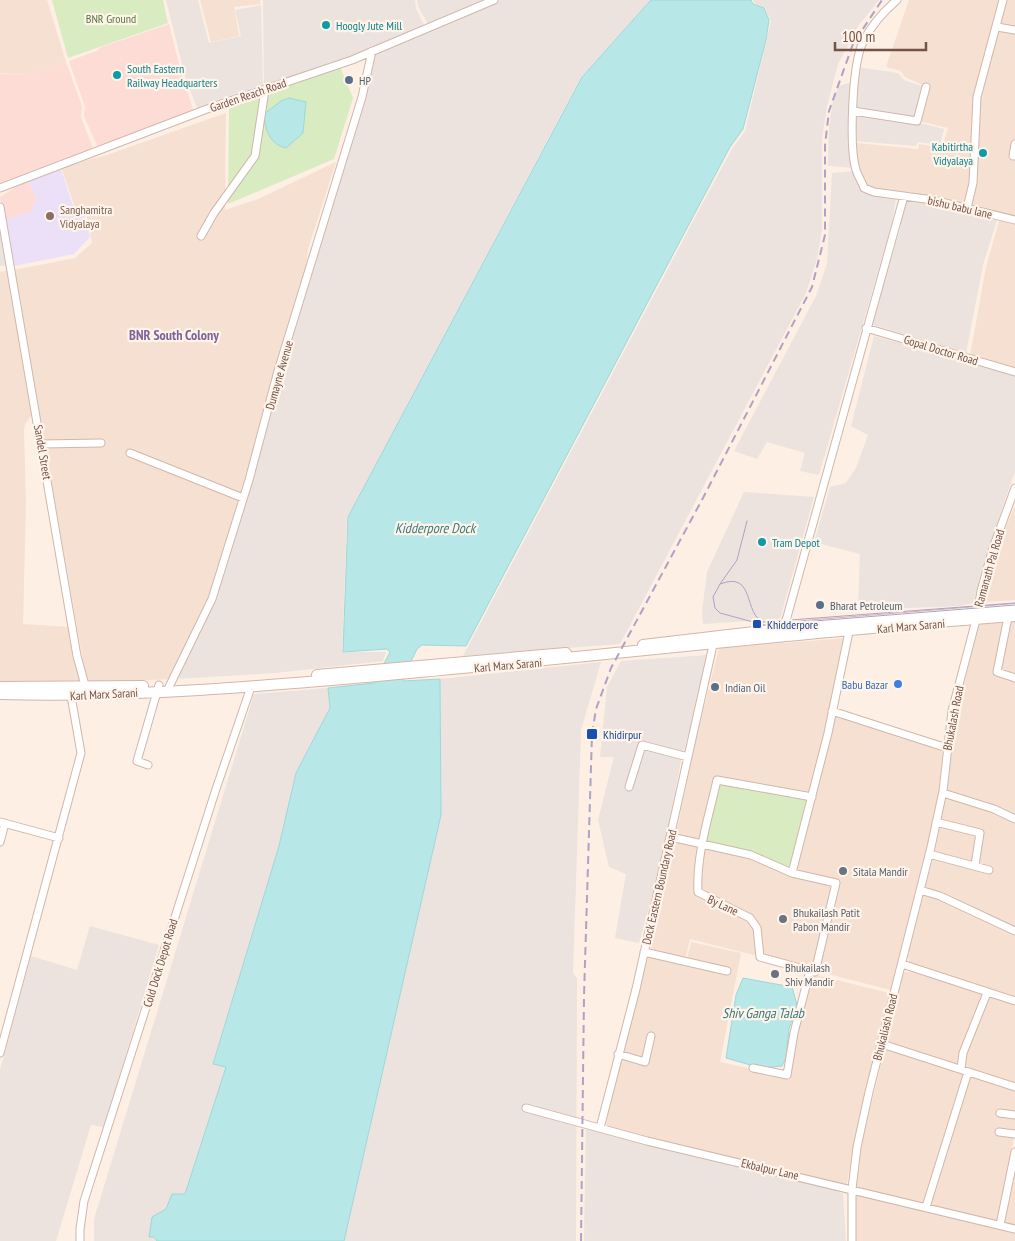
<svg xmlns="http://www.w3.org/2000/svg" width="1015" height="1241" font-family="'PT Sans Narrow',sans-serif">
<rect width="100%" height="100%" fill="#fdefe3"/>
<path fill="#f5e0d1" d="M0 0H47L66 62 29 75 0 73Z
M200 0H260V4L234 7 239 36 211 42Z
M909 0H1015V219L965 206 865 186 857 168 856 143 918 149 919 144 942 148 948 128 919 121 927 87 905 77 901 71 886 67Z
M226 113 225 210 258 199 336 162 308 249 306 273 289 320 254 448 208 599 171 679 87 683 14 270 75 258 92 243 87 216 77 213 61 167 107 155Z
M1000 218 1015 221V368L970 356 986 267Z
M10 270 33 413 25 424 24 430 26 504 23 624 70 627 80 683H0V272Z
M1015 504V600L982 602 999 546Z
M1015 621V997L909 962 908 955 936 846 946 797 957 713 979 624Z
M847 638 818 765 809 792 715 777 700 841 676 835 695 743 719 648Z
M833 714 943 748 937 807 890 990 817 971 838 883 794 872Z
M675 840 751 857 834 884 814 970 690 939 685 960 650 952Z
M691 942 741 953 720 1062 788 1077 796 1032 812 974 889 993 855 1137 847 1184 606 1127 608 1111 648 956 686 963Z
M904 972H912L1015 1003V1084L886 1042Z
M885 1048 1015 1089V1133L998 1220 856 1186 862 1143Z
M1015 1173V1226L1002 1222Z
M859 1193 1015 1232V1241H856V1195Z"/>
<path fill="#fddcd6" d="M169 24 182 76 194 112 98 148 84 116 85 107 69 61 99 50V48Z
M66 62 82 106 81 117 94 151 0 185V74L29 75Z
M28 179 36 198 31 212 4 220 0 197Z"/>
<path fill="#ece3de" d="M166 0H198L209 43 241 36 235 10 261 5 263 87 198 111 185 76Z
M263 0H415L416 9 425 27 326 67 264 87Z
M417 0H489L429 26 418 6Z
M500 0H651L581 77 347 518 342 652H386L383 661 276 673 176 679 213 601 312 273 374 52Z
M753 0H879L858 26 838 64 827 106 822 139V230L817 259 806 293 620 644 463 656 691 225 732 149 745 131 771 21 765 8 755 4Z
M857 67 898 73 904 80 924 87 916 122 944 129 940 145 918 142 916 146 854 141V168L828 166 829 129 833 100 839 86 856 81Z
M854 171 860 187 869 193 896 198 892 223 819 475 800 471 805 453 767 442 757 459 734 451 816 296 827 264 832 173Z
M905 198 998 217 983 265 966 353 871 324 900 230Z
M0 217 9 265 0 266Z
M874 336 1015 375V471L987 553 973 603 960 606 858 610 860 554 814 542 830 487 846 483 856 468 868 435 851 426Z
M744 492 814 497 780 619 703 624 702 612 707 572Z
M707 655 698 700 681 761 661 864 639 943 615 938 626 874 609 867 598 820 614 757H600L607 687 621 661Z
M601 662 581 730 573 973 577 978 576 1241H344L441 815 440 679Z
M328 688 330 708 296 773 279 846 213 1063 226 1067 185 1194 166 1209 150 1237H154L157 1241H94V1219L254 694Z
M90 926 159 945 104 1127 91 1125 56 1241H0V1070L31 956 77 970Z
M586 1126 835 1190 843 1194 846 1241H584Z"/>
<path fill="#ece0f9" d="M60 166 76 215 85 216 90 237 74 254 14 266 4 220 31 212 36 198 28 179Z"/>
<path fill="#d8ebc1" d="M52 0H163L168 23 68 58Z
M340 67 353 98 334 159 228 204 229 105Z
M718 782 809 798 790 868 760 855 705 841Z"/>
<path fill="#b7e7e7" stroke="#9dd8d9" d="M651 0H751L753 4 764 8 769 20 766 40 743 129 730 147 679 243 466 646 422 645 417 649 403 678 404 681 440 679 441 815 344 1241H157L154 1237H149L152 1217 166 1209 172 1194H185L226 1067 213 1064 279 846 296 773 330 708 328 688 374 683 390 652 387 649 343 652 348 517 582 77Z
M289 98 306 102 303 133 286 148C269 144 265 129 264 114L281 101Z
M743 978 792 987 797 1005 789 1029 786 1058 782 1066 761 1068 726 1058 736 995Z"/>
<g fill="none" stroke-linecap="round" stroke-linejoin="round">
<defs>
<path id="street" d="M897 0C884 11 871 26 863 42 852 64 849 146 856 170 858 176 862 182 864 188L874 192 933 200 1015 220
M997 27 1015 30
M853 111 917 121 926 87
M1015 144 1013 156H1015
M0 188 207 109 352 60 494 0
M0 207 77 656 86 689
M967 208 973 183 977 97 1003 0
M201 236 214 213 255 156 265 90
M866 328 1015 372
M41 444 101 443
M130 453 243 498
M787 617 904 196
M1008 617 997 672 1015 678
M167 691 212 599 249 480 278 371 362 97 372 51
M832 711 947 748
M148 765 137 761 159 685
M629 787 642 745 688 757
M943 793 994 809 1015 819
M0 822 59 838
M936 822 980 833 975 865
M671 837 751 855 792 873 836 883 815 972 760 957 757 928 750 918 698 892C696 855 709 816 717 780L812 797
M0 842 5 823
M929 854 989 870
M792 873 828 733 850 627
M920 890 940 896 1015 931
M644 952 727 971
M902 964 1015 1001
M882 1044 1015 1087
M0 1053 81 753 70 690
M618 1054 645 1062 651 1036
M753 1068 787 1075 794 1033 810 970
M961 1069 963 1053 987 993
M526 1108 647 1141 1015 1229
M1000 1113 1015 1115
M600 1128 636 989 713 645
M999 1132 1015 1134
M926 1207 968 1072
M1000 1225 1015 1152
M80 1241V1229L84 1201 216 789 251 687
M852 1241V1189L857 1147 869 1092 931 847 943 791 952 711 976 620 981 591 993 548 1015 488"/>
<path id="secondary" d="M643 645 805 626 1015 609
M317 675 566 653
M0 687 143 686
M0 694C133 698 266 686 398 674 604 656 809 631 1015 616"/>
</defs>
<use href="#street" stroke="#d0b7ac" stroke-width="9"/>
<use href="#secondary" stroke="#d4b6a9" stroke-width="12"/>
<use href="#street" stroke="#fff" stroke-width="7"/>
<use href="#secondary" stroke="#fff" stroke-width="10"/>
<path stroke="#b0a1c6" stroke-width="1" d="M720 584 737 560 747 521
M1015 603 764 622C743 616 756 570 720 584L713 597 715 608 720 613 764 625 1015 605"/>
<path stroke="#b0a1c6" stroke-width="2" stroke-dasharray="8 5" stroke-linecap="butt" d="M581 1241 584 996 592 734 596 709 611 668 703 498 812 287 825 235V145L829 111 853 44 882 0"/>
<defs>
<path id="street-bridge" d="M784 625 787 617"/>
</defs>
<use href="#street-bridge" stroke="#d0b7ac" stroke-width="9" stroke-linecap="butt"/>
<use href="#street-bridge" stroke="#fff" stroke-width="7"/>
</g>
<g fill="#0f9aa8" stroke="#fff4ea" stroke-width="2">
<circle cx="326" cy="25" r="5"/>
<circle cx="117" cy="75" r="5"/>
<circle cx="983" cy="153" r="5"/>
<circle cx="762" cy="542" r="5"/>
</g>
<g fill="#5c6f8a" stroke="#fff4ea" stroke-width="2">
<circle cx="349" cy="80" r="5"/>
<circle cx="820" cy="605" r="5"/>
<circle cx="715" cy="687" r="5"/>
</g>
<circle fill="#8d6e63" stroke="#fff4ea" stroke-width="2" cx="50" cy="216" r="5"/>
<g fill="#1a4fb4" stroke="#fff4ea" stroke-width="2">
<rect x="752" y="619" width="10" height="10" rx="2.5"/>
<rect x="586" y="728" width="12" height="12" rx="2.5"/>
</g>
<circle fill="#3f7fe0" stroke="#fff4ea" stroke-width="2" cx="898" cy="684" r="5"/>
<g fill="#6b7280" stroke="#fff4ea" stroke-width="2">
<circle cx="843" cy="871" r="5"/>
<circle cx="783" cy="919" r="5"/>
<circle cx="775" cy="974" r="5"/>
</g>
<g text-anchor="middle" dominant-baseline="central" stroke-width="4.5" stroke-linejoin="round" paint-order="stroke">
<g font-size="12" fill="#56763d" stroke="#fff4ea">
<text x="111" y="18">BNR Ground</text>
</g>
<g font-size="12" fill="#0d838f" stroke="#fff4ea" text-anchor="start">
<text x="336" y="25">Hoogly Jute Mill</text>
<text x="127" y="68">South Eastern<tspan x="127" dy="14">Railway Headquarters</tspan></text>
<text x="973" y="146" text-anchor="end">Kabitirtha<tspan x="973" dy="14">Vidyalaya</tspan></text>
<text x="772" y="542">Tram Depot</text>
</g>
<g font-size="12" fill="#4e5e75" stroke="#fff4ea" text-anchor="start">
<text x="359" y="80">HP</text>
<text x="830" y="605">Bharat Petroleum</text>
<text x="725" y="687">Indian Oil</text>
</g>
<g font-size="12" fill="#755248" stroke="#fff4ea">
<text transform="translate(248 95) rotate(-19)">Garden Reach Road</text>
<text transform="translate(960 207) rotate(13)">bishu babu lane</text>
<text transform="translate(941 350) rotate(17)">Gopal Doctor Road</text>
<text transform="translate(279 375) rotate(-74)">Dumayne Avenue</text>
<text transform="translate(43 452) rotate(80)">Sandel Street</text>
<text transform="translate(989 568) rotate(-74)">Ramanath Pal Road</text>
<text transform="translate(911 626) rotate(-5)">Karl Marx Sarani</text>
<text transform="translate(508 665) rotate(-5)">Karl Marx Sarani</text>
<text transform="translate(104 694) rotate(-3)">Karl Marx Sarani</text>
<text transform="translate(953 718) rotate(-79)">Bhukalash Road</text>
<text transform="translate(659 887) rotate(-77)">Dock Eastern Boundary Road</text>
<text transform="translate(723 905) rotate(25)">By Lane</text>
<text transform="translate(160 963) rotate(-73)">Cold Dock Depot Road</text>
<text transform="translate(885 1027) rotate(-76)">Bhukaliash Road</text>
<text transform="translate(770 1169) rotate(13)">Ekbalpur Lane</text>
</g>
<g font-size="12" fill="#785e54" stroke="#fff4ea" text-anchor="start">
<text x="60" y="209">Sanghamitra<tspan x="60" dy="14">Vidyalaya</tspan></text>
</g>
<g font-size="12" fill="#164399" stroke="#fff4ea" text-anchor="start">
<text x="767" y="624">Khidderpore</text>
<text x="603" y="734">Khidirpur</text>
</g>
<g font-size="12" fill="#366cbe" stroke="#fff4ea" text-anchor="end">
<text x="888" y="684">Babu Bazar</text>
</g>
<g font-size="12" fill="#5b616d" stroke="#fff4ea" text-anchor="start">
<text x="853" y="871">Sitala Mandir</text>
<text x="793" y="912">Bhukailash Patit<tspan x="793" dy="14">Pabon Mandir</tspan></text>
<text x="785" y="967">Bhukailash<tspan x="785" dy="14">Shiv Mandir</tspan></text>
</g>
<g font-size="14" font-weight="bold" fill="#7f6499" stroke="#fff4ea">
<text x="174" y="335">BNR South Colony</text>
</g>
<g font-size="14" font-style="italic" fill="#3c7a7c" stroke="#fff4ea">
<text x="435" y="528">Kidderpore Dock</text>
<text x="763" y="1013">Shiv Ganga Talab</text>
</g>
</g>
<path d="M835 42v8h91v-8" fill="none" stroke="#755248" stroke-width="2.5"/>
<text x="842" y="42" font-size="15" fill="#755248" stroke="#fff4ea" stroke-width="4" paint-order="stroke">100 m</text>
</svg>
